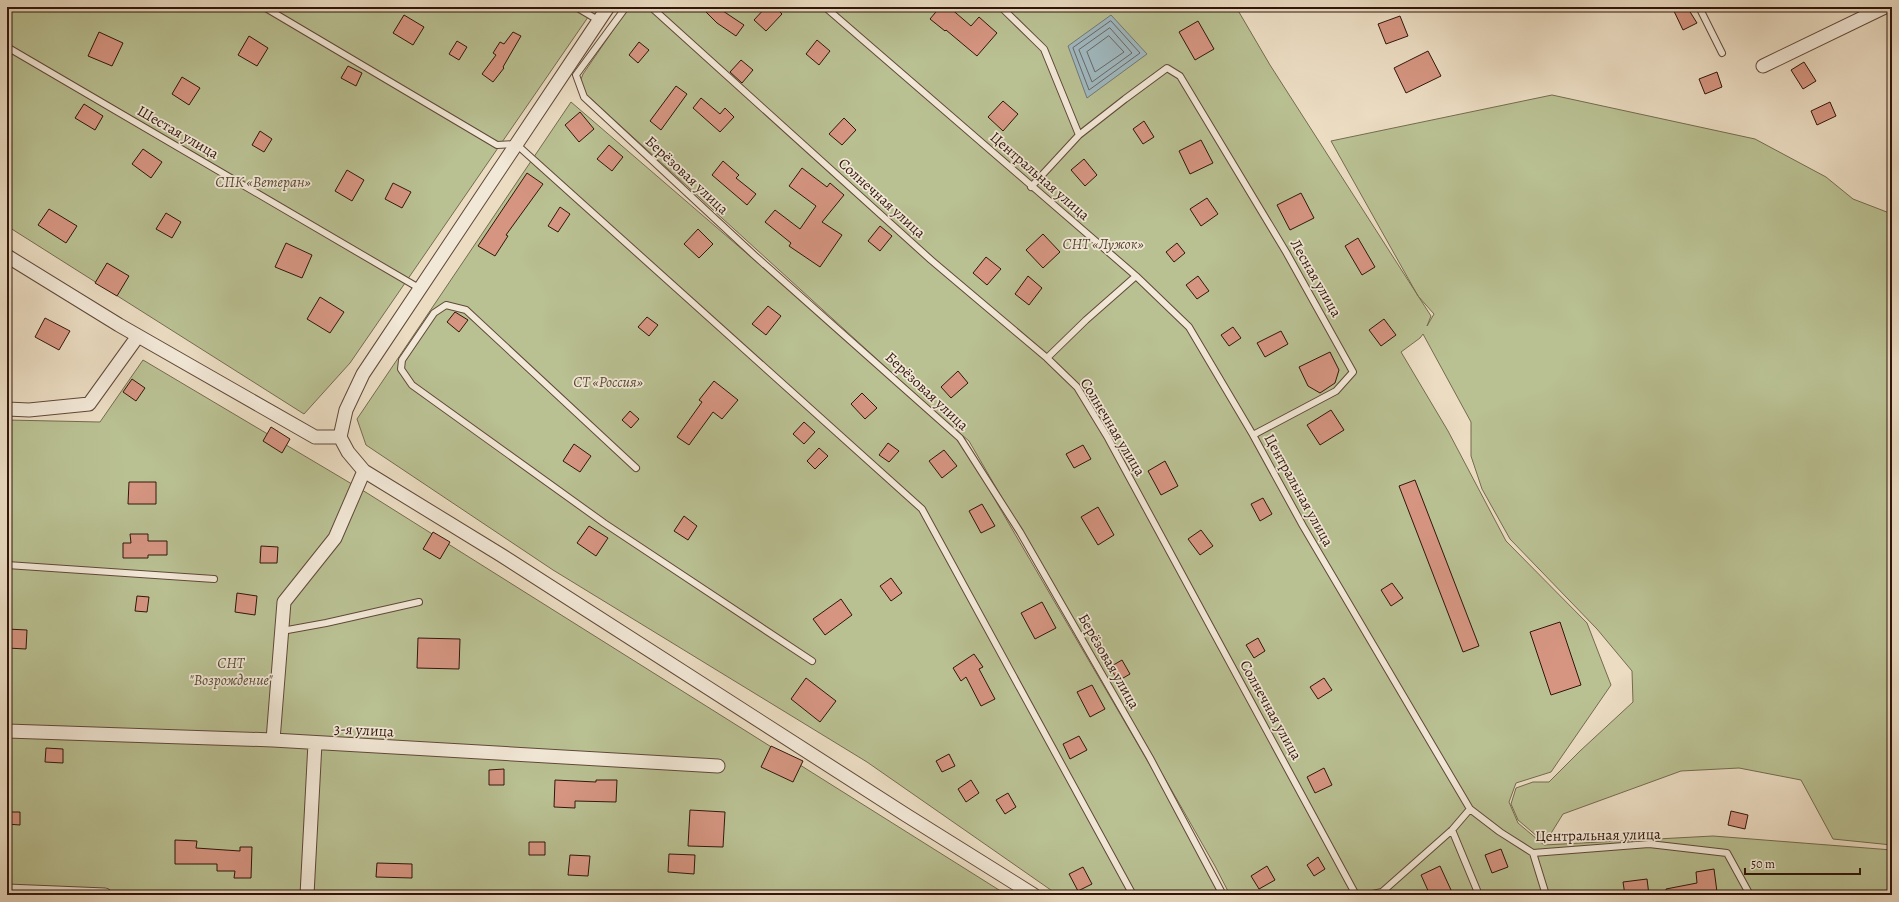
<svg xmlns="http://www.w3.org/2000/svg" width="1899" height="902" font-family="Alegreya,serif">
<rect width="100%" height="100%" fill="#ebdcc2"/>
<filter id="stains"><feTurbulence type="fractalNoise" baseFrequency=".005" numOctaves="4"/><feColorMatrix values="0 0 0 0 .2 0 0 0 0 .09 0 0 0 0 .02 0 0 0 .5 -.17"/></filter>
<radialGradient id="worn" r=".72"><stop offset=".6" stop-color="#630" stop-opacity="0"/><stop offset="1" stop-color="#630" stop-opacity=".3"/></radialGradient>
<path fill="#b9c092" stroke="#756b4e" d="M7 7H595L350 363 304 414 7 226Z
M629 7H1236L1270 65 1431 316 1427 326 1434 314 1418 296 1331 141 1552 95 1755 139 1826 177 1853 199 1892 214V845L1833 839 1801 780 1739 768 1681 771 1563 814 1545 843 1518 820 1511 804 1516 788 1533 782H1549L1580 751 1633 702 1632 671 1597 629 1510 539 1482 489 1471 456V422L1423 334 1420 338 1401 352 1448 431 1506 541 1587 623 1611 685 1551 772 1516 783 1509 802 1518 823 1544 845 1713 836 1892 850V895H1230L1215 866 1152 756 969 441 934 411 578 87 583 74Z
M571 102 809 307 963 445 1189 832 1221 895H1058L867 762 553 570 366 445 357 419Z
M143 360 367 493 1007 895H7V420L100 422Z"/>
<path fill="#9fb8bf" stroke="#737777" d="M1111 15 1147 54 1087 98 1068 46Z"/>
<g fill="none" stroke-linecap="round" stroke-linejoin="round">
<path stroke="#686765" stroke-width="1" d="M1111 21 1140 53 1089 90 1073 48Z
M1110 28 1132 53 1092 82 1079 50Z
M1109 36 1124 52 1095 72 1087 52Z"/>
</g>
<path fill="#d59581" stroke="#31160b" d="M701 7H717L744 25 736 36 717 23Z
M766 7H775L782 14 766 31 754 20Z
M940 7H949L971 26 979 17 997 33 977 56 946 30 945 31 930 19Z
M1672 7H1687L1697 23 1683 30Z
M404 15 424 27 413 45 393 33Z
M1400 16 1408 36 1386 44 1378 24Z
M1198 21 1214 49 1195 60 1179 32Z
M99 32 123 43 112 66 88 56Z
M513 32 521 36 503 67 504 68 493 82 482 74 496 55 493 53 500 42 504 44Z
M249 36 268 48 257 66 238 55Z
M817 40 830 51 819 65 806 54Z
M457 41 467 47 459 60 449 54Z
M639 42 649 50 638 63 629 55Z
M1428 51 1441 76 1406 93 1394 68Z
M741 60 753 70 742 83 730 72Z
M1804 62 1816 81 1803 89 1791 70Z
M348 66 362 73 356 86 341 78Z
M1717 72 1722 87 1705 94 1699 79Z
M182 77 200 88 189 105 172 94Z
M676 86 687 94 661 130 650 121Z
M701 98 720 114 725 108 734 117 720 132 693 108Z
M1003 101 1018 114 1003 131 988 117Z
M1830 102 1836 116 1817 125 1811 111Z
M84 104 103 116 95 130 75 118Z
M580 112 594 129 579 142 565 125Z
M844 118 856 130 842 145 829 134Z
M1144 121 1154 137 1143 144 1133 129Z
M260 131 272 139 264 152 252 145Z
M1201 140 1213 163 1190 174 1179 151Z
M609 145 623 157 612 171 597 159Z
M143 149 162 162 151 178 132 164Z
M1084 159 1097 175 1085 186 1071 170Z
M723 161 739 175 736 178 756 194 747 205 712 175Z
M802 168 827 187 830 183 844 195 822 222 842 235 820 267 789 246 791 243 765 222 775 210 800 229 816 206 789 186Z
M347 170 364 180 352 201 335 191Z
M527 173 543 184 506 235 508 236 495 256 478 246Z
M393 183 411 192 402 208 385 199Z
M1301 193 1314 218 1290 230 1277 205Z
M1207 198 1218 214 1201 226 1190 209Z
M560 207 570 214 558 232 548 226Z
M49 209 77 226 66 243 38 225Z
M166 213 181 222 172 238 156 229Z
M880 226 892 236 880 251 868 241Z
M698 229 713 244 699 258 684 244Z
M1043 234 1060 252 1043 268 1026 250Z
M1358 238 1375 267 1362 275 1345 246Z
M286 243 312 255 302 278 275 267Z
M1177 243 1185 253 1174 262 1166 252Z
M986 257 1001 269 987 285 973 273Z
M107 263 129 276 117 296 95 283Z
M1028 276 1042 288 1029 305 1015 294Z
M1198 276 1209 291 1197 299 1186 285Z
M320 297 344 312 330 333 307 319Z
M768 306 781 316 766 335 752 324Z
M455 312 468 320 459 332 447 322Z
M647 317 658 325 649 336 638 327Z
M45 318 70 331 59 350 35 337Z
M1384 319 1396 335 1381 346 1369 330Z
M1233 327 1241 338 1229 346 1221 335Z
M1281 331 1288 344 1265 357 1257 343Z
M1330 352 1339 370 1335 383 1320 393 1308 386 1299 367Z
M958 371 968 383 951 398 941 387Z
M132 379 145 388 136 401 123 392Z
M714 381 738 400 722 419 713 412 689 445 677 437 702 402 699 400Z
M862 393 877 408 865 419 851 404Z
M1331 410 1344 430 1320 445 1307 425Z
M630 411 639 419 631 428 622 420Z
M804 422 815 432 804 444 793 434Z
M271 427 290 439 282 453 263 441Z
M888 443 899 451 889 462 879 455Z
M574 444 591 456 580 472 563 461Z
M1083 445 1091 459 1074 468 1066 454Z
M819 448 828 456 815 469 807 461Z
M944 450 957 466 942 478 929 461Z
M1165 461 1178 486 1161 495 1148 471Z
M1415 480 1479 646 1463 652 1399 486Z
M129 482H156V504H128Z
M1263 498 1272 514 1260 521 1251 504Z
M982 504 995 526 981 533 969 511Z
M1098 507 1114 535 1098 545 1081 517Z
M684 516 697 526 688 540 674 531Z
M589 526 608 538 596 556 577 543Z
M1201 530 1213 546 1200 555 1188 539Z
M433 532 450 542 440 559 423 549Z
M130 534H148V541H167V555H148V558H123V543H131Z
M261 546 278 547 277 563H260Z
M891 578 902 593 891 601 880 586Z
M1392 583 1403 598 1391 606 1381 590Z
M237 593 257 596 255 615 235 612Z
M137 596 149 597 147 612 135 611Z
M841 599 852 615 825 635 813 619Z
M1042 602 1056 628 1035 639 1021 613Z
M1560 622 1581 685 1551 695 1530 632Z
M7 629 27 630 26 649 7 648Z
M418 638 460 639 459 669 417 668Z
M1258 638 1265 651 1254 658 1246 645Z
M974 654 983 667 979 669 995 699 981 706 966 677 961 681 953 668Z
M1122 660 1130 674 1118 681 1110 667Z
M806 678 836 701 820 722 791 699Z
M1324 678 1332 690 1318 699 1310 687Z
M1092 685 1105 709 1090 717 1077 692Z
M1079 736 1087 750 1070 759 1063 744Z
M771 746 803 761 793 782 761 767Z
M46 748 63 749V763L45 762Z
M949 754 955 766 942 772 936 761Z
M1324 768 1332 785 1315 793 1307 777Z
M504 769V785H489V770Z
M555 780 596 782V780H617L616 802 575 801V808L554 807Z
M971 780 979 793 966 802 958 789Z
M1008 793 1016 807 1005 814 996 800Z
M690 810 725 812 723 847 688 846Z
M1731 811 1748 815 1745 829 1728 825Z
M7 812H20V825L7 824Z
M175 840 197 841 196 848 240 851V847H252L251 878H234L235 871H217V864H175Z
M529 842H545V855H529Z
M1501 849 1508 867 1492 873 1485 855Z
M669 854 695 855 694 874 668 872Z
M570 855 590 856 588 876 568 875Z
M1318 857 1325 869 1314 876 1307 865Z
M377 863 412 864V878L376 877Z
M1267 866 1275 880 1259 889 1251 876Z
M1440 866 1451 890 1440 895H1430L1421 875Z
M1083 867 1092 884 1078 891 1069 874Z
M1714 869 1717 892 1695 895H1666V889L1697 883 1696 872Z
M1647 879 1649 895H1625L1623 882Z"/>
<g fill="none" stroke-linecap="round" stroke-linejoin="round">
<defs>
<path id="service" d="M264 7 497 145 516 144 922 509 1133 895
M576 7 598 20
M626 7 576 75 584 97 754 255 960 438 1020 532 1150 758 1223 895
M651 7 931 260 1047 358 1077 387 1108 438 1356 895
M825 7 1136 276 1189 327 1253 435 1303 526 1470 809 1500 832 1533 853 1649 844 1727 853 1750 895
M1001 7 1044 49 1079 135 1031 187
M1699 7 1722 53
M7 47 419 288
M1079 135 1125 99 1167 68 1180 76 1286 252 1353 372 1336 391 1253 435
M1047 358 1086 320 1136 276
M636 468 466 310 446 305 434 313 402 360 401 369 412 385 604 523 812 661
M7 565 214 579
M282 631 326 623 419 602
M1452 830 1479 895
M1533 853 1546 895
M1368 895 1382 892 1452 830 1470 809"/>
<path id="minor" d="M608 7 363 374 346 410 340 437 348 452 364 471 501 555 906 815 1034 895
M1763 66 1885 7
M7 256 119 325 315 437H340
M7 409 29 410 89 404 138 336
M7 731 273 740 718 766
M273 740 284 602 335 538 364 471
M7 891 105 895
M307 895 315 743"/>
</defs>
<use href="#service" stroke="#604839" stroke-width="8"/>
<use href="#minor" stroke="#604839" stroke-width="15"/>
<use href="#service" stroke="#f2e8d7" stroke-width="6"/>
<use href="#minor" stroke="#f2e8d7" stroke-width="13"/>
</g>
<g text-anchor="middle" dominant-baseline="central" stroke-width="3.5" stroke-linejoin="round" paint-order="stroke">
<g font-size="15" fill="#31160b" stroke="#f2e8d7">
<text transform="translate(178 132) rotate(30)">Шестая улица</text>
<text transform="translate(687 175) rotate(43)">Берёзовая улица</text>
<text transform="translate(1040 176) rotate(41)">Центральная улица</text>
<text transform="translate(882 198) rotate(42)">Солнечная улица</text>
<text transform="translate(1316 278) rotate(60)">Лесная улица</text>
<text transform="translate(927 391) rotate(43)">Берёзовая улица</text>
<text transform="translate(1113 427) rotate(59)">Солнечная улица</text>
<text transform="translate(1299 490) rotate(61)">Центральная улица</text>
<text transform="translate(1109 661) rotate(60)">Берёзовая улица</text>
<text transform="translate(1271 710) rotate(61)">Солнечная улица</text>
<text transform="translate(364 730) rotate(3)">3-я улица</text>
<text transform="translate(1598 835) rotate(-1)">Центральная улица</text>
</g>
<g font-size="15" font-style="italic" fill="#5a4934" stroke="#f2e8d7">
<text x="263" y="182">СПК «Ветеран»</text>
<text x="1103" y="244">СНТ «Лужок»</text>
<text x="608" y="382">СТ «Россия»</text>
<text x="231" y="663">СНТ<tspan x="231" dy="17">"Возрождение"</tspan></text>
</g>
</g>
<rect width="1899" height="902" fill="none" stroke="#ebdcc2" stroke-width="24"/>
<rect x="8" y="8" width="1883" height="886" fill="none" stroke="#31160b" stroke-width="2"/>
<rect x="12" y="12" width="1875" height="878" fill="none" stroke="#31160b"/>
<path d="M1745 868v6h115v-6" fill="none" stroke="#31160b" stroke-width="2"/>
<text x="1751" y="868" font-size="12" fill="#31160b" stroke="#f2e8d7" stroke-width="3" paint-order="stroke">50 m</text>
<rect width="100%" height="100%" filter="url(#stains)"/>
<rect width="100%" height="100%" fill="url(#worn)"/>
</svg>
